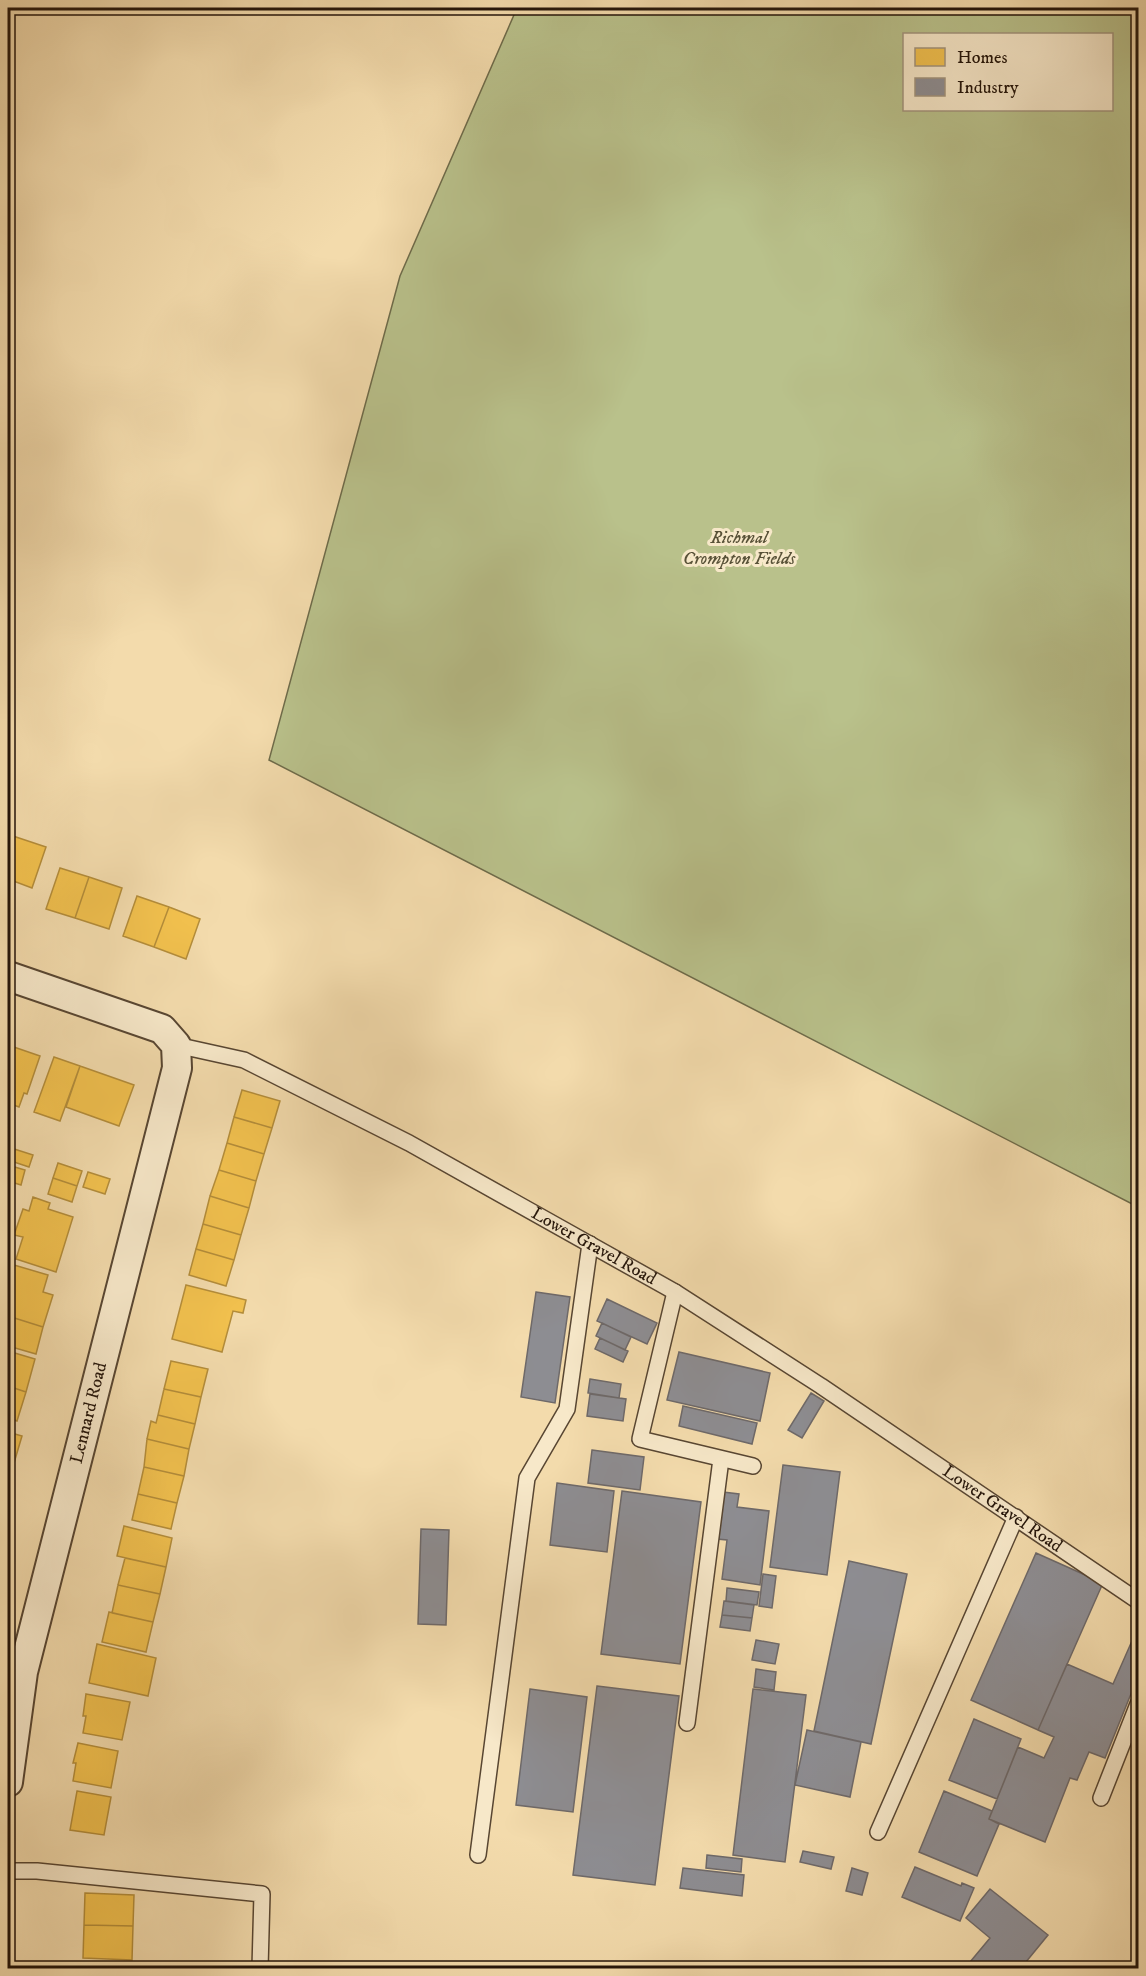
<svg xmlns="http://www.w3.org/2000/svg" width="1146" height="1976" font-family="'IM FELL DW Pica',serif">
<rect width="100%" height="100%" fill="#f3dbac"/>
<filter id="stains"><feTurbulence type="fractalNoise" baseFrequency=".00333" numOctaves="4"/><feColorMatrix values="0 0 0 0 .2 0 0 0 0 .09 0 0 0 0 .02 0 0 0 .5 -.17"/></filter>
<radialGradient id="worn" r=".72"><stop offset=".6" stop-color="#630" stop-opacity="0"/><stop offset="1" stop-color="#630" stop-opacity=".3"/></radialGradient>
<path fill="#b9c18b" stroke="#6e6b4a" stroke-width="1.5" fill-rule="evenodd" d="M517 8H1138V1207L269 760 400 276ZM1112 34V110H904V34Z"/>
<path fill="#f2c14e" stroke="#b48d3a" stroke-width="1.5" d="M13 836 46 847 32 888 8 879V853Z
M60 868 89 877 75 918 46 909Z
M89 877 122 888 109 929 75 918Z
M137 896 169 907 154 947 123 936Z
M169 907 200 919 186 959 154 947Z
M8 1045 40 1056 27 1094 24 1093 19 1107 8 1103Z
M54 1057 80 1066 60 1121 34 1112Z
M80 1066 134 1085 119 1126 66 1107Z
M242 1090 280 1101 272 1128 234 1117Z
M234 1117 272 1128 264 1154 227 1143Z
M227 1143 264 1154 256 1181 219 1170Z
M8 1147 33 1155 29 1167 8 1160Z
M58 1163 82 1171 77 1186 53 1178Z
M8 1165 25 1170 21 1185 8 1181Z
M219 1170 256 1181 249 1208 210 1196Z
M88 1172 110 1179 105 1194 83 1187Z
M53 1178 77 1186 72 1202 48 1194Z
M210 1196 249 1208 241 1235 203 1224Z
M33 1197 50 1203 48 1209 73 1217 56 1272 16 1259 23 1237 14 1235 23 1209 29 1211Z
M203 1224 241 1235 234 1260 196 1249Z
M196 1249 234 1260 226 1286 189 1275Z
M14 1265 48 1275 43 1292 53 1295 43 1327 8 1316V1286Z
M186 1285 246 1300 243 1313 233 1311 222 1352 172 1339Z
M8 1316 43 1327 36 1354 8 1346Z
M8 1351 35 1359 26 1392 8 1386Z
M171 1361 208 1369 201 1397 164 1389Z
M8 1386 26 1392 17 1421 8 1418Z
M164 1389 201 1397 195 1424 158 1415Z
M158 1415 195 1424 189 1449 147 1439 151 1421 156 1423Z
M8 1432 22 1436 14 1463 8 1461Z
M147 1439 189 1449 184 1476 144 1467Z
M144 1467 184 1476 177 1503 138 1494Z
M138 1494 177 1503 171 1529 132 1520Z
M124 1526 172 1538 166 1567 117 1556Z
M125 1558 166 1567 160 1594 118 1585Z
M118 1585 160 1594 153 1622 112 1613Z
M109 1612 153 1622 146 1652 102 1642Z
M97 1644 156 1658 148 1696 89 1683Z
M86 1694 130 1702 122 1740 83 1733 86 1716H83Z
M78 1743 118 1751 111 1788 73 1781 76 1763H73Z
M77 1791 111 1797 104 1835 70 1830Z
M85 1893 134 1895 133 1926 84 1925Z
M84 1925 133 1926 132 1960 83 1958Z
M143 1962 169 1964V1968H89L90 1967 143 1968Z"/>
<path fill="#8d8d92" stroke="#6e6969" stroke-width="1.5" d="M536 1292 570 1297 555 1403 521 1397Z
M607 1299 657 1323 647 1344 597 1321Z
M602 1323 631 1337 625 1350 596 1336Z
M600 1338 628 1351 623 1362 595 1349Z
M679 1352 770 1373 760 1421 667 1400Z
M590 1379 621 1384 619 1398 588 1393Z
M811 1393 824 1401 802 1438 788 1430Z
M590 1394 626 1399 623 1421 587 1416Z
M683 1406 757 1423 752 1444 679 1426Z
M592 1450 644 1457 640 1490 588 1483Z
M783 1465 840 1472 827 1575 770 1567Z
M557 1483 614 1491 607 1552 550 1545Z
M622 1491 701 1502 680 1664 601 1654Z
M723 1492 739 1494 737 1507 769 1511 760 1585 722 1579 727 1540 717 1539Z
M421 1529 449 1530 446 1625 418 1624Z
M1036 1553 1103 1583 1038 1730 971 1700Z
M849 1561 907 1574 871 1744 814 1731Z
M763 1574 776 1576 772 1608 759 1606Z
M727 1588 759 1592 757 1605 726 1601Z
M724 1601 754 1605 752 1618 722 1615Z
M722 1615 752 1618 750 1631 720 1627Z
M1135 1634 1138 1636V1652L1132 1667 1135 1684 1105 1758 1089 1752 1077 1780 1070 1778 1045 1842 989 1819 1018 1747 1044 1758 1054 1737 1038 1730 1067 1664 1113 1684Z
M756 1640 779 1644 775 1664 752 1660Z
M756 1669 776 1672 774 1690 754 1687Z
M597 1686 679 1696 655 1885 573 1875Z
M530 1689 587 1697 573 1812 516 1805Z
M753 1689 806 1695 785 1862 733 1855Z
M974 1719 1021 1739 997 1799 949 1780Z
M807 1730 861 1742 850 1797 795 1785Z
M944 1791 992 1811 989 1819 999 1824 977 1876 919 1852Z
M803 1851 834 1857 831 1869 800 1862Z
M707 1855 742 1859 741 1872 706 1868Z
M915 1867 961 1886 962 1883 974 1888 960 1921 902 1897Z
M683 1868 744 1875 742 1896 680 1888Z
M852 1868 868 1873 862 1895 846 1891Z
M990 1889 1048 1935 1021 1968H965L990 1938 966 1918Z"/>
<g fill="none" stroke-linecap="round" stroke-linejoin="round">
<defs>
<g id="service">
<path id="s1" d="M176 1045 244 1060 409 1143 675 1292 821 1386 1138 1601"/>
<path d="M675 1292 640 1439 753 1466"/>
<path d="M687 1723 721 1459"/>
<path d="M1101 1798 1138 1704"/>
<path d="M878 1832 1016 1517"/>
<path d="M478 1855 527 1478 567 1409 590 1244"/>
<path d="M8 1871H37L262 1894 260 1968"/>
</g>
<path id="minor" d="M8 976 162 1029 176 1045 177 1068 23 1672 8 1782"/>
</defs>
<use href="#service" stroke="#584632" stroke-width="18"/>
<use href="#minor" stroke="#584632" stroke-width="32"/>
<use href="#service" stroke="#f7e8c9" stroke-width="15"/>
<use href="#minor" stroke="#f7e8c9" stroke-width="28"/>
</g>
<g text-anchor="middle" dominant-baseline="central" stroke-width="6" stroke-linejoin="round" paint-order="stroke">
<g font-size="18" font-style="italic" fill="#585137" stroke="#f7e8c9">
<text x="739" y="538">Richmal<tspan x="739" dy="21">Crompton Fields</tspan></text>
</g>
<g font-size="18" fill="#24150a" stroke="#f7e8c9">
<text stroke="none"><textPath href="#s1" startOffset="466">Lower Gravel Road</textPath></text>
<text transform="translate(89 1413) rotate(-76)">Lennard Road</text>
<text stroke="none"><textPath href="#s1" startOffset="952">Lower Gravel Road</textPath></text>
</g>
</g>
<rect width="1146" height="1976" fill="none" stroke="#f3dbac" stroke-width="30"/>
<rect x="9" y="9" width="1128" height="1958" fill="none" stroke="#24150a" stroke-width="3"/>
<rect x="15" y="15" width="1116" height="1946" fill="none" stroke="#24150a" stroke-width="1.5"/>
<rect x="903" y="33" width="210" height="78" fill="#f7e8c9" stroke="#a3947d" stroke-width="1.5"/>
<rect x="915" y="48" width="30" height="18" fill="#f2c14e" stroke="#a3947d" stroke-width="1.5"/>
<text x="957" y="63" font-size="18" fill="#24150a">Homes</text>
<rect x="915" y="78" width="30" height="18" fill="#8d8d92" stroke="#a3947d" stroke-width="1.5"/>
<text x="957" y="93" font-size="18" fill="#24150a">Industry</text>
<rect width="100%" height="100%" filter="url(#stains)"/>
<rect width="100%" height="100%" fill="url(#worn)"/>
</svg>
